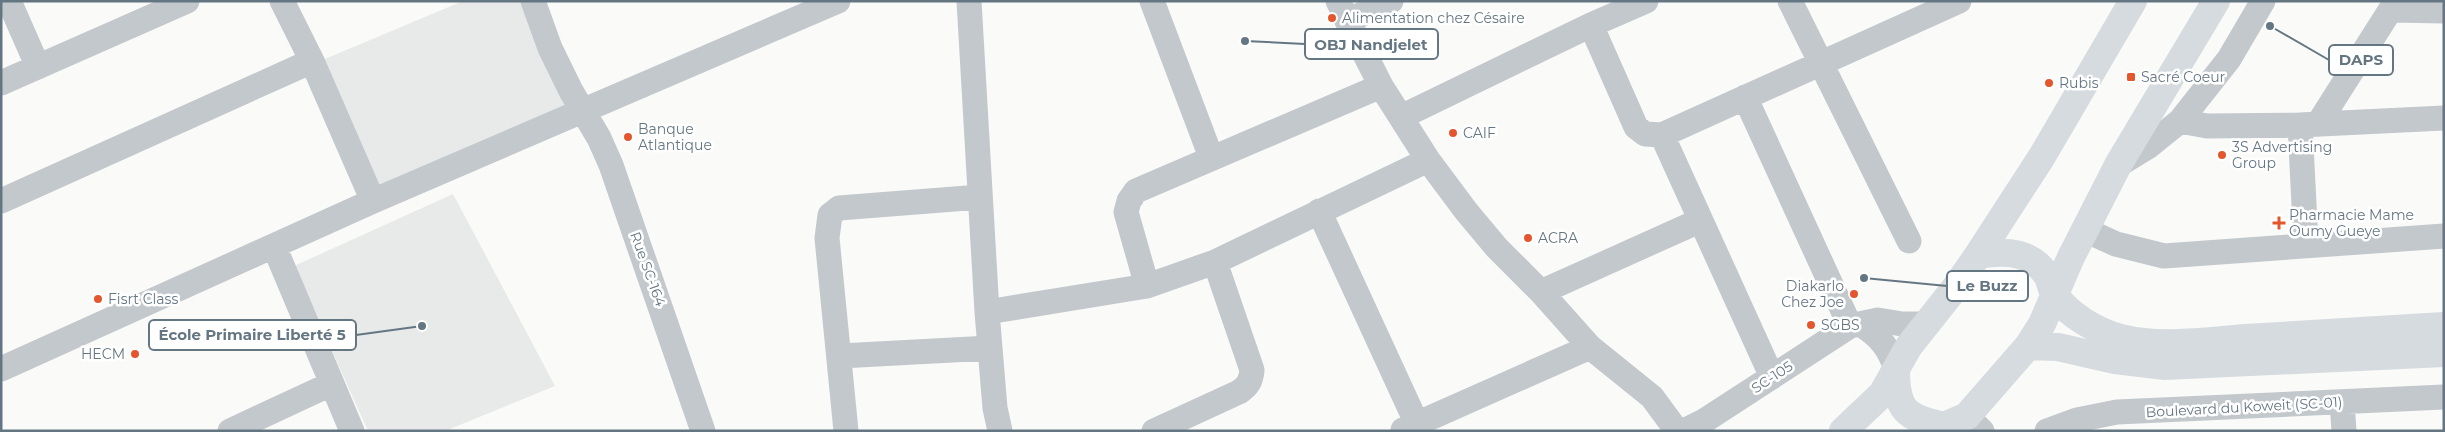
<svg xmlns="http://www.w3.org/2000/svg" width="2445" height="432" font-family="Montserrat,sans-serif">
<rect width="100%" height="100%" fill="#fafaf8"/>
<path fill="#e8e9e9" d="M463 1H526L571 106 374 188 320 61Z
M453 194 555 386 445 431H368L294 266Z"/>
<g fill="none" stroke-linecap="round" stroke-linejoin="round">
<path stroke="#c3c8cc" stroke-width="25" d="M9 1 38 67
M282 1 312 61 373 201
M533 1 550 48 571 91 599 138 611 165 703 431
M969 1 987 312 995 408 1000 431
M1152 1 1211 157
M1338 1 1381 86 1428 160 1466 211 1497 248 1541 292 1590 347 1652 397 1677 431
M1790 1 1909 241
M2392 10 2444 11
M1347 21 1391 1
M1591 25 1636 127 1645 134 1662 135 1959 1
M1 83 187 1
M1745 97 1850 326
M1401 117 1591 25 1646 1
M2180 121 2207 126 2300 125 2444 118
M2318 124 2396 1
M2300 125 2306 244
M1662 135 1772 377
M2118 165 2149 146 2180 121 2229 59 2263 1
M1 201 312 61
M1319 211 1417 424
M2085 230 2116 244 2164 256 2444 236
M274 246 352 431
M1147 286 1126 212 1129 201 1136 191 1381 86
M1541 292 1699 221
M987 312 1147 286 1215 262 1428 160
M1860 324C1879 336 1889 347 1896 369
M840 356 990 348
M1 369 373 201 838 1
M2342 402 2344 431
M1967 416 1982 431
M1403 430 1590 347
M230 431 331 384
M846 431 827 238 830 215 839 208 980 197
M1154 431 1239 392C1248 386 1251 381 1252 370L1215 262
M1684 431 1704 421 1850 326 1878 320 1902 324H1925
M2047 431 2077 420 2117 412 2444 397"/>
<path stroke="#d6dbdf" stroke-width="28" d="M1978 255C2005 250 2032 251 2048 277 2051 283 2051 290 2055 295 2068 315 2098 332 2121 338 2160 348 2207 341 2246 338 2312 334 2378 330 2444 326
M2028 346 2058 347 2115 360 2165 366 2444 353
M1896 369C1896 411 1906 418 1945 426
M1843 431 1882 394 1909 346 1955 288 1978 255 2041 158 2133 1
M1932 431 1967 416 2028 346 2042 324 2071 257 2118 165 2216 1"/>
</g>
<g fill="#e4572e" stroke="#fff" stroke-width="2">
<circle cx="1332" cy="18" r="5"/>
<rect x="2126" y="72" width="10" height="10" rx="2.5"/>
<circle cx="2049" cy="83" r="5"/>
<circle cx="1453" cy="133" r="5"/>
<circle cx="628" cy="137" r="5"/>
<circle cx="2222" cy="155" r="5"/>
<path d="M2276.5 215.5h5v5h5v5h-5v5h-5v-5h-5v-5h5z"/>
<circle cx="1528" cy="238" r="5"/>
<circle cx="1854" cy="294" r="5"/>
<circle cx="98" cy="299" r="5"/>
<circle cx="1811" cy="325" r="5"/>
<circle cx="135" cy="354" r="5"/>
</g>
<g text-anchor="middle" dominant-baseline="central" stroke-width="5" stroke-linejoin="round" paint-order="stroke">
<g font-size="14" fill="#657683" stroke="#fff" text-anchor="start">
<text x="1342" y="18">Alimentation chez Césaire</text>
<text x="2141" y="77">Sacré Coeur</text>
<text x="2059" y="83">Rubis</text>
<text x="638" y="129">Banque<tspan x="638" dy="16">Atlantique</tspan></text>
<text x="1463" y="133">CAIF</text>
<text x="2232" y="147">3S Advertising<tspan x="2232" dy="16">Group</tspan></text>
<text x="2289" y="215">Pharmacie Mame<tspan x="2289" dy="16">Oumy Gueye</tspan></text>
<text x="1538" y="238">ACRA</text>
<text x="1844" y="286" text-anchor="end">Diakarlo<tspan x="1844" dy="16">Chez Joe</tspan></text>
<text x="108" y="299">Fisrt Class</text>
<text x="1821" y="325">SGBS</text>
<text x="125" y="354" text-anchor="end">HECM</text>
</g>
<g font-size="14" fill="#657683" stroke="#fff">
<text transform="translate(648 269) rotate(70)">Rue SC-164</text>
<text transform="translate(1772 377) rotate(-33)">SC-105</text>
<text transform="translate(2244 407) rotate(-3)">Boulevard du Koweit (SC-01)</text>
</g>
</g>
<path fill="none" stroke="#657683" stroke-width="2" d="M1245 41L1305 44M2270 26L2329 60M1864 278L1947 286M422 326L356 335"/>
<g fill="#657683" stroke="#fff" stroke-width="2">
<circle cx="1245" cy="41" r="5"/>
<circle cx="2270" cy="26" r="5"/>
<circle cx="1864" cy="278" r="5"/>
<circle cx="422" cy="326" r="5"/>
</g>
<g fill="#fff" stroke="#657683" stroke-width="2">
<rect x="1305" y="29" width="133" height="30" rx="5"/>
<rect x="2329" y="45" width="64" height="30" rx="5"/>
<rect x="1947" y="271" width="81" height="30" rx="5"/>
<rect x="149" y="320" width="207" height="30" rx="5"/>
</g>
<g font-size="15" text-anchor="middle" font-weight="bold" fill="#657683">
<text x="1371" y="50">OBJ Nandjelet</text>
<text x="2361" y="65">DAPS</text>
<text x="1987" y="291">Le Buzz</text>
<text x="252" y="340">École Primaire Liberté 5</text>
</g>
<rect width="2445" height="432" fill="none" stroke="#657683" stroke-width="5"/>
</svg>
